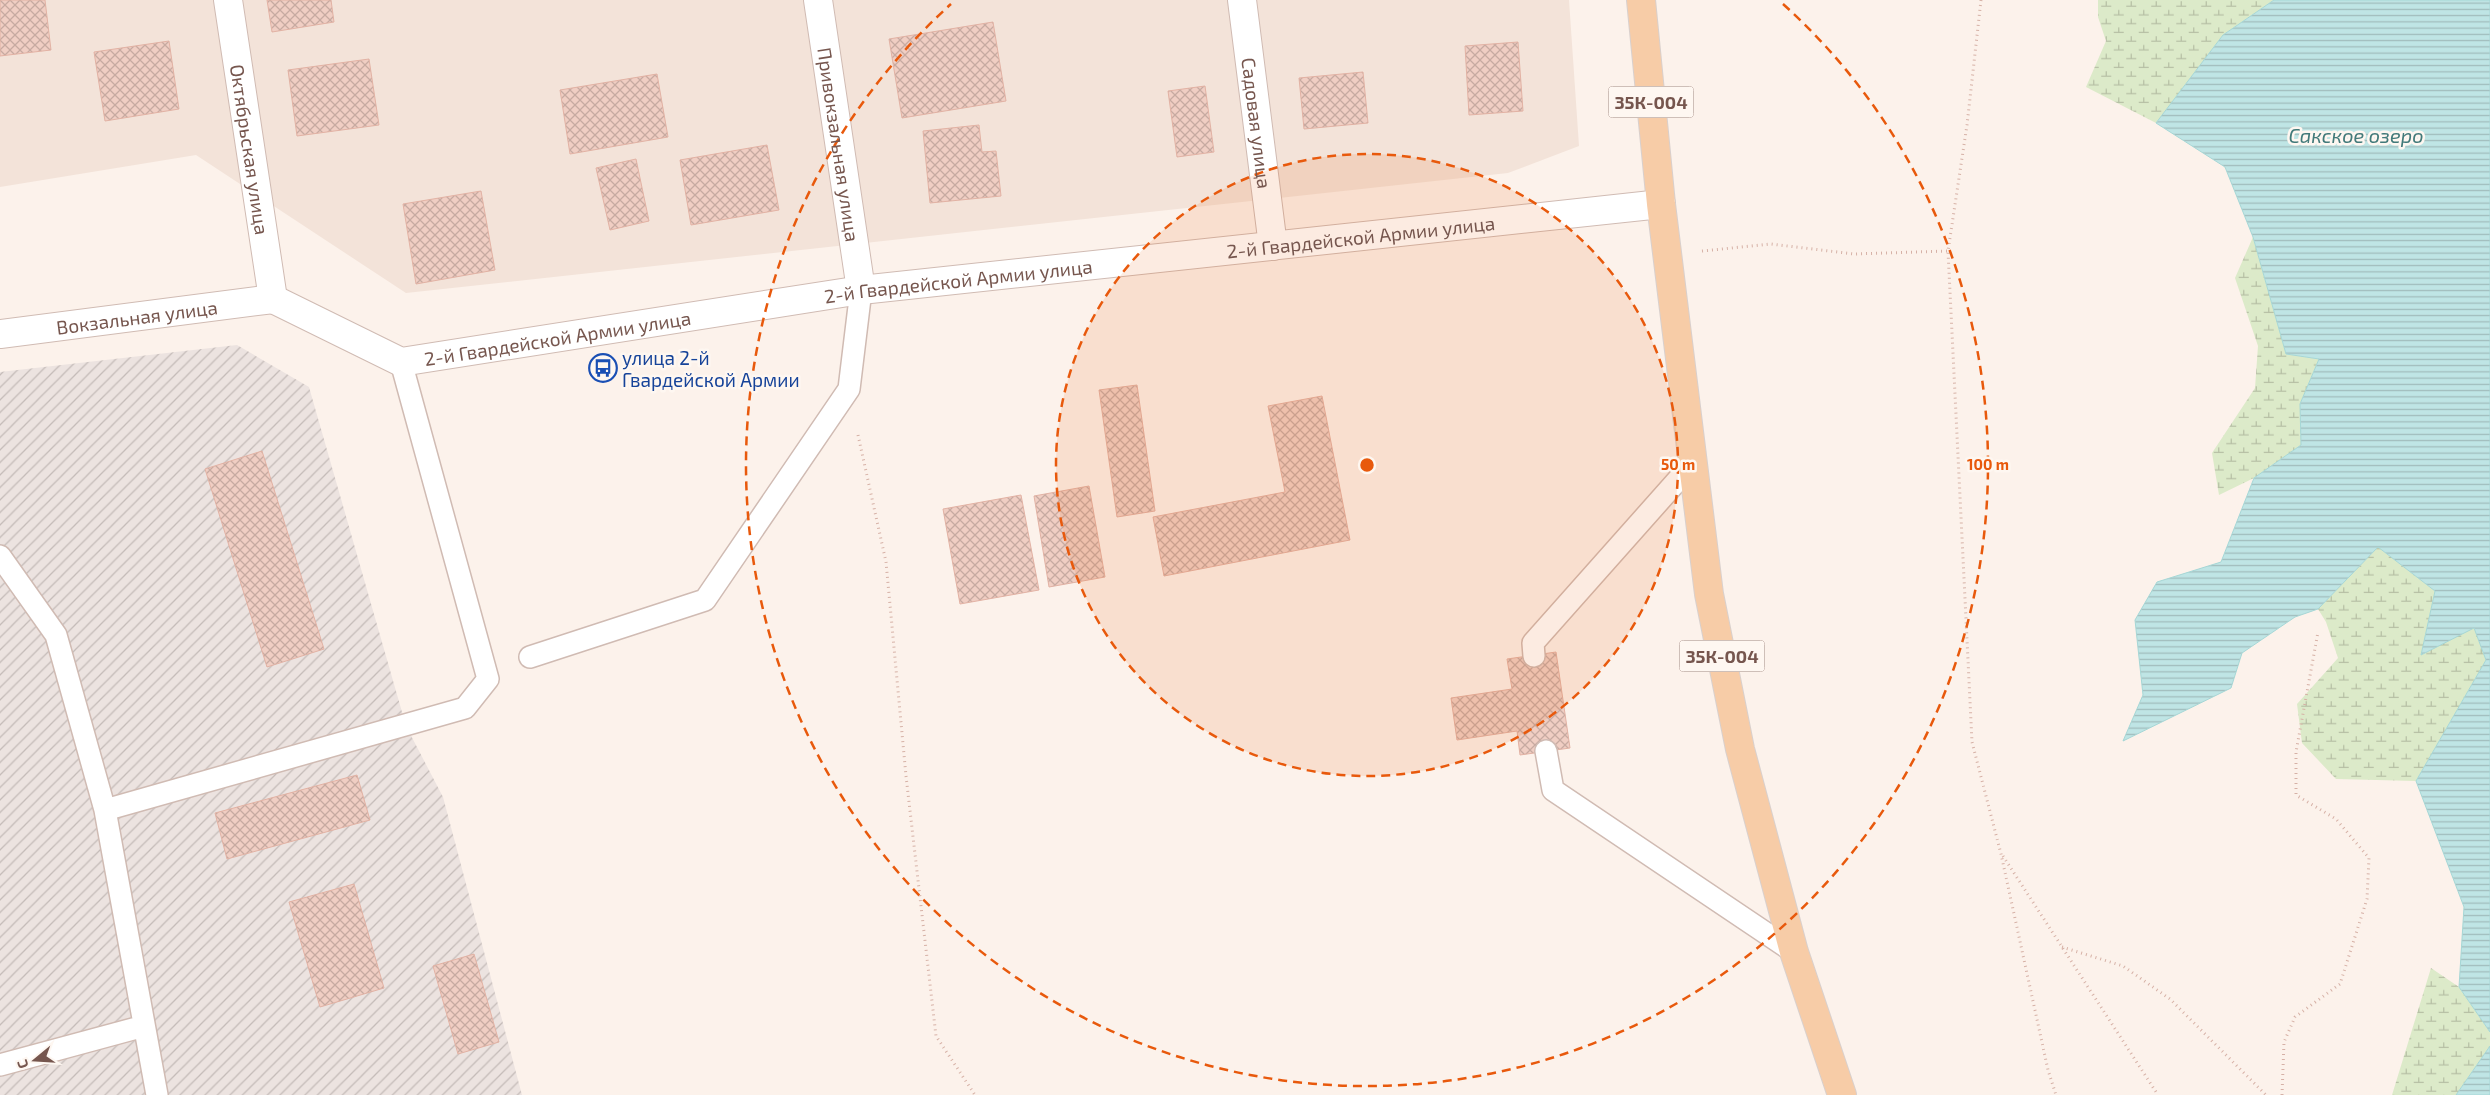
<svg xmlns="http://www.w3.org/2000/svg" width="2490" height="1095" font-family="'Exo 2',sans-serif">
<defs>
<pattern id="industrial-furrows" width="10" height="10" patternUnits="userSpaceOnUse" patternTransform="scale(1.25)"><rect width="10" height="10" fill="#ece3e0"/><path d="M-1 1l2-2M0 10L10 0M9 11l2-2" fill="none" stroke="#c4bbb8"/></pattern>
<pattern id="wetland-marsh" width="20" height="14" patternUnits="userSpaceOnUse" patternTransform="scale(1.25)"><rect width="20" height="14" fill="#dceac9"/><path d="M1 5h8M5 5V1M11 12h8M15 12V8" fill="none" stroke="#b7c0a5"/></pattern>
<pattern id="water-rules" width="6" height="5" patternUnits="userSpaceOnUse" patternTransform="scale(1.25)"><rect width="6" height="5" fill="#bfe5e5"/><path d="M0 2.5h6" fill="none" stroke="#a0bcbc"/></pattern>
<pattern id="building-cross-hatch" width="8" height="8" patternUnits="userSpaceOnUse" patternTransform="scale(1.25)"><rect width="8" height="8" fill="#f0cec3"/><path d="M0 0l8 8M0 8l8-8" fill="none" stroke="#c7aaa1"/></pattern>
</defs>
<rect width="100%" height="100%" fill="#fcf2eb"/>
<path fill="#f3e3d9" d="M0 0H1569L1579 146 1508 173 406 293 196 155 0 187Z"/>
<path fill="url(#industrial-furrows)" d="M237 345 309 387 406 726 443 797 522 1095H0V372Z"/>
<path fill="url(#wetland-marsh)" d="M2098 0H2274L2223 35 2156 123 2086 87 2106 41 2098 17Z
M2253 237 2286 354 2319 359 2300 404 2301 445 2254 478 2219 495 2212 453 2255 388 2258 346 2235 278Z
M2378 547 2435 591 2421 655 2474 627 2486 660 2416 781 2336 779 2302 743 2297 704 2338 658 2326 622 2318 609Z
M2431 968 2459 987 2490 1032V1046L2456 1095H2392Z"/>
<path fill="url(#water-rules)" stroke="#a6d7d6" d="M2274 0H2490V1032L2459 987 2464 907 2416 781 2486 660 2474 628 2421 655 2435 591 2378 547 2318 609 2295 617 2242 653 2231 688 2123 741 2143 695 2135 620 2157 582 2221 562 2254 478 2301 445 2300 404 2319 359 2286 354 2253 237 2225 167 2156 123 2223 35Z
M2490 1046V1095H2456Z"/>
<path fill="url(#building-cross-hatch)" stroke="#e2b2a4" d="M0 0H45L51 50 0 56Z
M267 0H331L334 22 272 32Z
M993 22 1006 101 902 118 889 39Z
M169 41 179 109 105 121 94 52Z
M1518 42 1523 111 1469 115 1465 46Z
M369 59 379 125 297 136 288 70Z
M1363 72 1368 123 1304 129 1299 78Z
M657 74 668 137 570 154 560 90Z
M1205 86 1214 152 1177 157 1168 91Z
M979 125 982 152 996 151 1001 196 930 203 923 131Z
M767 145 779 210 691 225 680 160Z
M636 159 649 221 610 230 596 168Z
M481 191 495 270 416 284 403 204Z
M1137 385 1155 511 1117 517 1099 390Z
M1322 396 1350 540 1164 576 1153 517 1285 492 1268 406Z
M262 451 324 649 267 667 205 469Z
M1089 486 1105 577 1049 587 1034 496Z
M1021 495 1039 590 960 604 943 509Z
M1556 652 1570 748 1520 755 1517 731 1457 740 1451 698 1512 689 1507 659Z
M357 775 370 820 227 859 215 813Z
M354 884 384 988 320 1007 289 902Z
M474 954 499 1042 458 1054 433 966Z"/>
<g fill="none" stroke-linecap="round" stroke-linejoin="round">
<defs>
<path id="lane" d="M0 556 56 635 105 810 157 1095
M1534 656 1533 643 1692 464
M530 657 705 600 849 389 861 290
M1546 751 1553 790 1794 952
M105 810 465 708 488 679 401 362
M0 1065 144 1026"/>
<g id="street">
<path id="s1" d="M228 0 273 299"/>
<path id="s2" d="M818 0 861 290"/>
<path id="s3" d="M1242 0 1273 246"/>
<path id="s4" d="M273 299 401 362 861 290 1661 204"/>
<path id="s5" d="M0 334 273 299"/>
</g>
<path id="primary" d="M1641 0 1661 204 1709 594 1740 749 1794 952 1842 1095"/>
</defs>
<use href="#lane" stroke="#d0bbb3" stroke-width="24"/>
<use href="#street" stroke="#d0bbb3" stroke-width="30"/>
<use href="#primary" stroke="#d9d0cd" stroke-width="30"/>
<path stroke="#d6b1a6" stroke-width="3" stroke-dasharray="1 4" stroke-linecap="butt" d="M1981 0 1967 125 1948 251 1972 742 2001 854 2048 1070 2056 1095
M1702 251 1771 244 1854 254 1948 251
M660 357 661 366 673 364 671 356
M858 435 886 562 906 776 936 1036 975 1095
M2003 856 2158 1095
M2062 947 2123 966 2170 999 2266 1095
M2282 1095 2284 1042 2295 1017 2340 984 2367 899 2369 858 2336 819 2296 795V752L2318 632"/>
<use href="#lane" stroke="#fff" stroke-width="21"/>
<use href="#street" stroke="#fff" stroke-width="28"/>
<use href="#primary" stroke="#f7cca7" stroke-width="28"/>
</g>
<circle cx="1367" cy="465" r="311" fill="#e8590c" fill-opacity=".12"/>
<g fill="none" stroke="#e8590c" stroke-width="2.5" stroke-dasharray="9 6">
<circle cx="1367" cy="465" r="311"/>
<path d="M1783 4A621 621 0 1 1 951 4"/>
</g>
<defs>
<symbol id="bus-ring" viewBox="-11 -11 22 22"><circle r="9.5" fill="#fef7f1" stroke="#1a4fb4" stroke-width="1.5"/><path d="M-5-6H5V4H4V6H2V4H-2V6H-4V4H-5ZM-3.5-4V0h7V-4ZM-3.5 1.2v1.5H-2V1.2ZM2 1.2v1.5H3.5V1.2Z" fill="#1a4fb4"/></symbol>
</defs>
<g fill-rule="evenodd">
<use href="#bus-ring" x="587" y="352" width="32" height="32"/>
</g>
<g text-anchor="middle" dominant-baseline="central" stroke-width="5" stroke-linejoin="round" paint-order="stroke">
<g fill="#fef7f1" stroke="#9f867f" stroke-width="1">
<rect x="1608.5" y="86.5" width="85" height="31" rx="4"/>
<rect x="1679.5" y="640.5" width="85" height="31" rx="4"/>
</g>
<g font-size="18" font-weight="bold" fill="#76564e">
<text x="1651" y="102">35К-004</text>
<text x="1722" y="656">35К-004</text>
</g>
<g font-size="19" fill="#76564e" stroke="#fef7f1">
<text stroke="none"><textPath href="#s3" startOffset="124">Садовая улица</textPath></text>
<text stroke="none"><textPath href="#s2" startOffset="146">Привокзальная улица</textPath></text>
<text stroke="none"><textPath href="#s1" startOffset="151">Октябрьская улица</textPath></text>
<text stroke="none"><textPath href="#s4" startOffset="1111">2-й Гвардейской Армии улица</textPath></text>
<text stroke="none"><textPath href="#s4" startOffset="706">2-й Гвардейской Армии улица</textPath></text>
<text stroke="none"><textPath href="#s5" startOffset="138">Вокзальная улица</textPath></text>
<text stroke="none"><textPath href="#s4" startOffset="301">2-й Гвардейской Армии улица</textPath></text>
</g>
<g font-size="19" fill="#164399" stroke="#fef7f1" text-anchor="start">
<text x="622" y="357">улица 2-й<tspan x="622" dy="22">Гвардейской Армии</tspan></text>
</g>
<g font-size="20" font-style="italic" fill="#427a7a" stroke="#fef7f1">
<text x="2356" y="135">Сакское озеро</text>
</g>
</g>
<circle cx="1367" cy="465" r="8" fill="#e8590c" stroke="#fef7f1" stroke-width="2.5"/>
<g font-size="15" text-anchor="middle" font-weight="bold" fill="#e8590c" stroke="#fef7f1" stroke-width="5" stroke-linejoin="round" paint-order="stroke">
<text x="1678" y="470">50 m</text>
<text x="1988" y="470">100 m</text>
</g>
<g transform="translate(35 1060) rotate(252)" stroke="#fef7f1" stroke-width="4" paint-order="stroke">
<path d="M0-4L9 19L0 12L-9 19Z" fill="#76564e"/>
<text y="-8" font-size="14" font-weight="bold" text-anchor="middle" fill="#76564e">С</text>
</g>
</svg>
